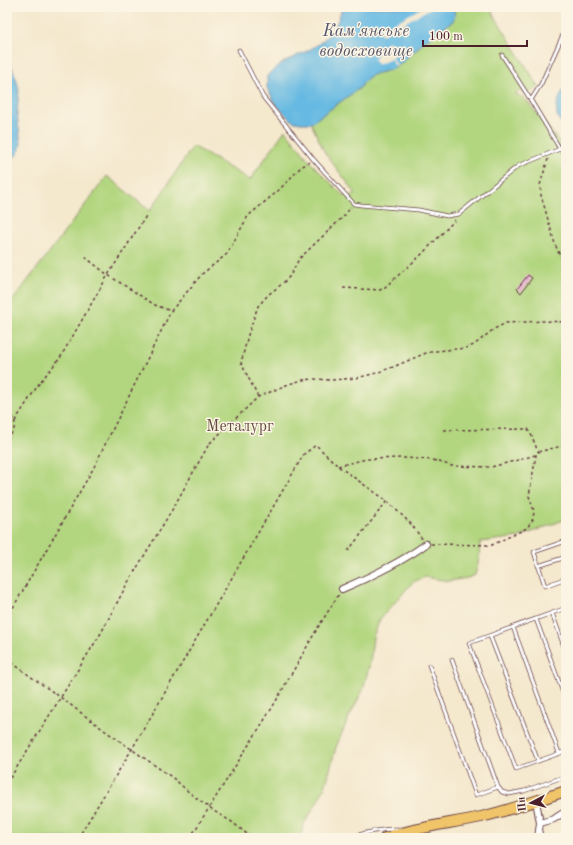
<svg xmlns="http://www.w3.org/2000/svg" width="573" height="845" font-family="'Old Standard TT',serif">
<rect width="100%" height="100%" fill="#fcf5e5"/>
<filter id="ink" filterUnits="userSpaceOnUse"><feTurbulence type="fractalNoise" baseFrequency=".025" numOctaves="2"/><feDisplacementMap in="SourceGraphic" scale="8" xChannelSelector="R" yChannelSelector="G"/><feConvolveMatrix kernelMatrix="1 2 1 2 8 2 1 2 1" color-interpolation-filters="sRGB"/></filter>
<filter id="wash" filterUnits="userSpaceOnUse"><feTurbulence type="fractalNoise" baseFrequency=".012" numOctaves="4" result="noise"/><feDisplacementMap in="SourceGraphic" scale="16" xChannelSelector="R" yChannelSelector="G"/><feGaussianBlur stdDeviation="0.9" result="paint"/><feColorMatrix in="noise" values="0 0 0 0 0 0 0 0 0 0 0 0 0 0 0 0 0 1.4 0 .05"/><feComposite in="paint" operator="in"/></filter>
<g filter="url(#wash)">
<rect width="100%" height="100%" fill="#f4e8cd"/>
<path fill="#b2d67f" stroke="#7e7a55" d="M453 7H475L476 9 479 7H489L539 87 527 94 519 91 515 94 521 96 527 101 566 150V519L519 537 480 542 479 559 475 575 468 578 449 581 425 577 413 582 380 619 373 637 370 663 363 690 349 717 336 747 326 784 319 799 304 824 300 838H7V308L107 176 150 211 193 146 250 180 285 130 311 163 343 195 352 196 356 194 325 153 311 123 361 87 363 82 369 77 375 73 384 72 398 66 425 41 452 21 455 15Z"/>
<path fill="#66b9e2" stroke="#586c86" d="M342 7H453L455 15 453 21 425 41 398 66C383 76 371 68 361 87L311 123H301L295 122 290 119 276 105 267 88V76C271 71 276 68 281 64 290 58 300 55 309 50 327 40 338 27 342 7Z
M7 55 16 78 19 89 17 114 21 144C20 153 14 158 7 163Z
M566 85V129C550 113 557 102 566 85Z"/>
<path fill="#f4e8cd" d="M423 7H433L382 35 380 31Z
M389 41 391 44 394 43 400 51 391 57 398 66 396 67 390 58 383 63 382 62 378 65 374 59 377 57 376 55 387 48 385 44Z"/>
<g id="blocks">
<path fill="#eaa9d4" d="M528 275 532 278 521 293 517 289Z"/>
</g>
</g>
<g filter="url(#ink)">
<use href="#blocks" fill-opacity="0" stroke="#643d43" stroke-width="1"/>
<g fill="none" stroke-linecap="round" stroke-linejoin="round">
<defs>
<path id="lane" d="M239 50 263 97 314 160 343 192 354 204 361 205 419 210 447 216 459 214 518 166 560 149
M502 55 527 94 560 149 566 155
M531 100 541 84 566 28
M566 541 534 552 545 586 566 578
M538 566 566 557
M566 608 469 643 516 769 566 751
M552 613 566 652
M536 619 566 701
M513 627 559 753
M490 636 538 761
M452 660 498 787 502 792 509 794 524 791 566 776
M429 665 476 795 498 787
M348 838C366 832 382 828 401 829"/>
<path id="street" d="M342 589C370 577 402 562 426 544
M536 801 540 823 538 838
M540 823 554 819 563 813 566 812"/>
<path id="primary" d="M385 838C416 827 449 824 481 817 510 810 538 800 566 791"/>
</defs>
<use href="#lane" stroke="#643d43" stroke-width="4.5"/>
<use href="#street" stroke="#643d43" stroke-width="8"/>
<use href="#primary" stroke="#643d43" stroke-width="12"/>
<path stroke="#643d43" stroke-width="1.5" stroke-dasharray="3 3" stroke-linecap="butt" d="M548 159 540 185 541 195 555 244 560 256 566 262
M85 257 108 275 155 305 171 311
M343 288 380 290 384 288 421 255 455 220
M258 397 241 363 248 335 258 306 269 294 282 284 290 276 299 259 345 215 351 207
M7 412 15 421 14 429 7 441
M15 421 40 382 60 358 108 275 146 216
M444 430 528 429 531 434 538 452
M338 466 366 459 404 458 433 460 452 466 491 467 522 459 535 455
M431 544 492 545 527 528 533 519 534 511 529 496 536 455 538 452 566 445
M348 551 387 501
M7 618 93 469 171 311 202 274 227 254 248 216 279 190 301 167 310 162
M7 659 30 676 60 697 104 730 173 778 190 793 212 810 232 822 252 838
M7 783 101 633 127 584 172 510 209 444 258 397 268 393 286 385 302 380 315 379 331 380 356 378 373 374 393 367 426 353 436 351 466 348 474 345 494 329 506 323 543 321 566 322
M78 838 132 749 304 454 316 445 338 466 387 501 411 524 423 540
M190 838 272 708 317 629 339 594"/>
<use href="#lane" stroke="#fff" stroke-width="3"/>
<use href="#street" stroke="#fff" stroke-width="6"/>
<use href="#primary" stroke="#f0c469" stroke-width="10"/>
</g>
</g>
<g text-anchor="middle" dominant-baseline="central" stroke-width="3" stroke-linejoin="round" paint-order="stroke">
<g font-size="16" fill="#644d40" stroke="#fcf5e5">
<text x="240" y="427">Металург</text>
</g>
<g font-size="17" font-style="italic" fill="#54556b" stroke="#fcf5e5">
<text x="366" y="31">Кам'янське<tspan x="366" dy="20">водосховище</tspan></text>
</g>
</g>
<rect width="573" height="845" fill="none" stroke="#fcf5e5" stroke-width="24"/>
<g transform="translate(531 803) rotate(263)" stroke="#fcf5e5" stroke-width="3" paint-order="stroke">
<path d="M0-3L7 15L0 10L-7 15Z" fill="#4a1f2b"/>
<text y="-6" font-size="11" font-weight="bold" text-anchor="middle" fill="#4a1f2b">Пн</text>
</g>
<path d="M423 40v6h104v-6" fill="none" stroke="#4a1f2b" stroke-width="2"/>
<text x="429" y="40" font-size="12" fill="#4a1f2b" stroke="#fcf5e5" stroke-width="3" paint-order="stroke">100 m</text>
</svg>
